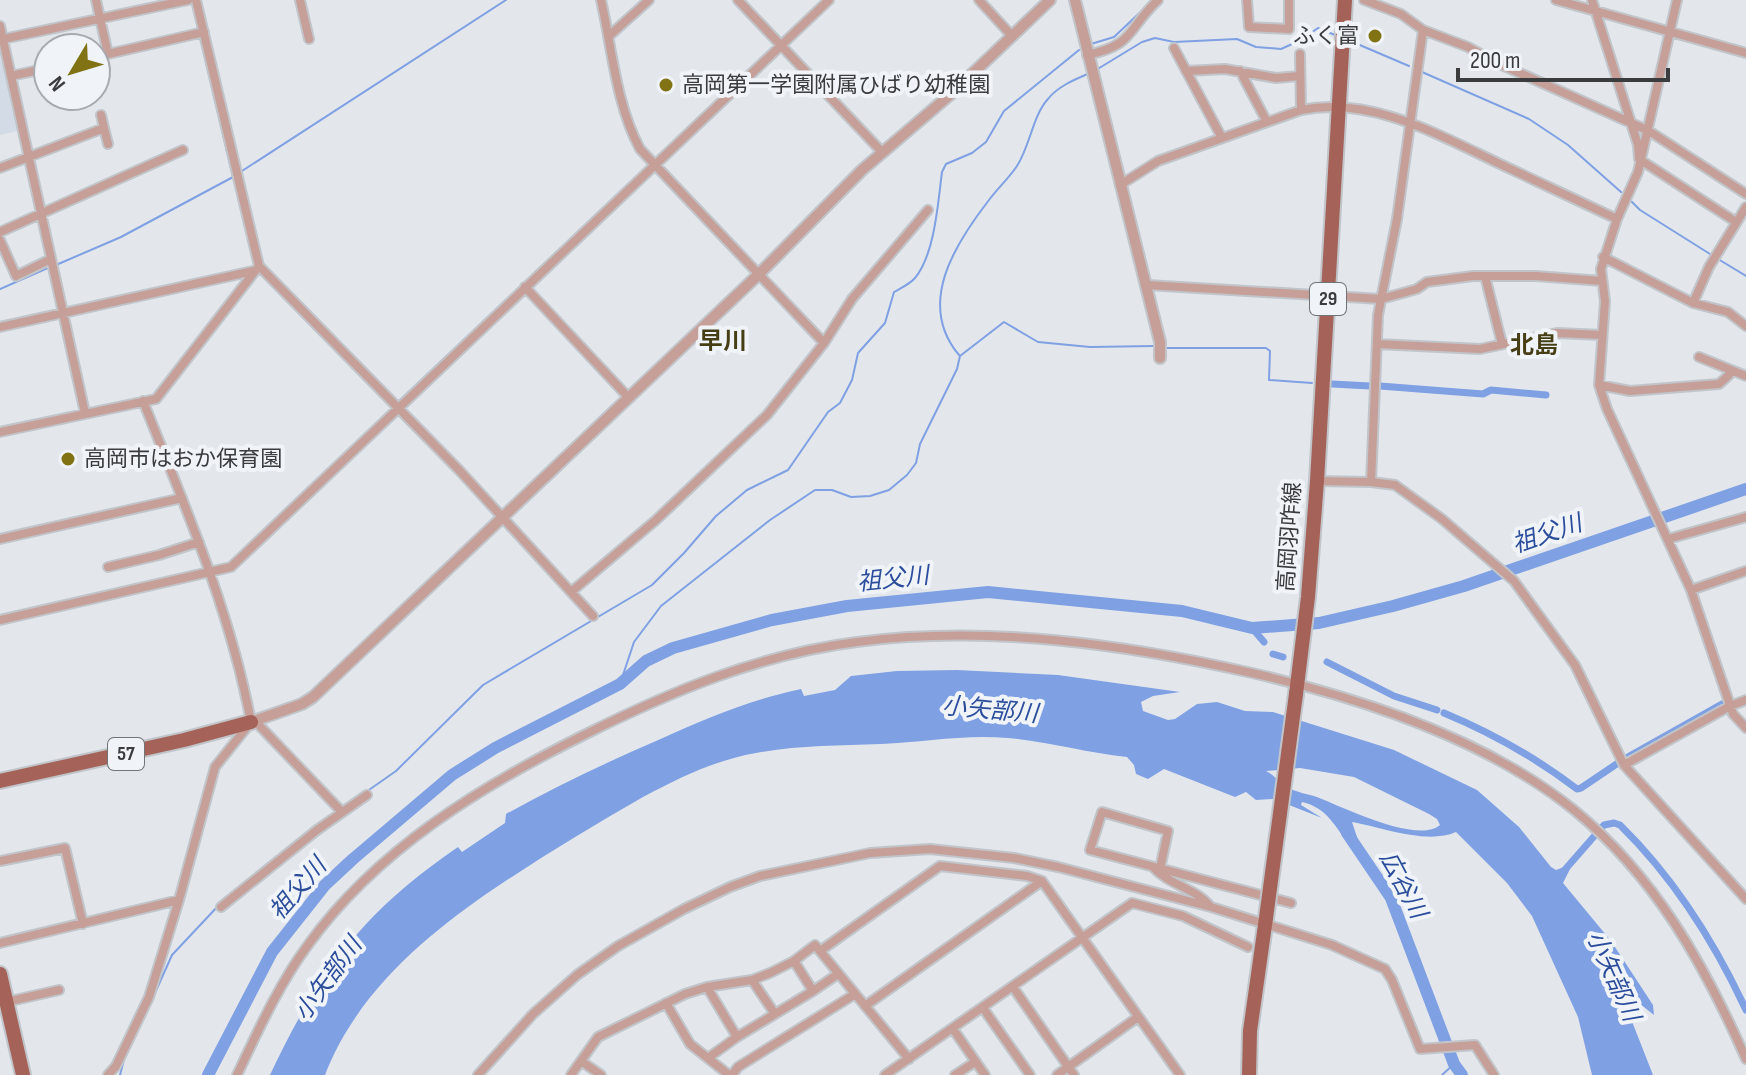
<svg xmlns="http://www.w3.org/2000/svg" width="1746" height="1075" font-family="'Sofia Sans Condensed','Noto Sans JP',sans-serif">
<rect width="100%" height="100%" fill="#e3e7ec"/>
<path fill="#d2dbe6" d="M0 53 18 131 0 135Z"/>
<path fill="#7fa0e3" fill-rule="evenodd" d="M957 670 1058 675 1180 692 1153 696 1141 702 1143 711 1168 720 1175 719 1197 704 1217 702 1245 711 1273 712 1394 750 1477 790 1519 827 1551 867 1556 870 1567 866 1570 869 1563 883 1611 941 1653 1005 1654 1015 1630 996 1627 998 1633 1024 1653 1075H1592L1578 1017 1532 916 1507 883 1456 832C1427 845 1381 827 1352 822L1358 840 1350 846C1335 827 1328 808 1302 802L1301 805 1322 818 1274 799 1256 800 1246 792 1235 797 1164 769 1148 779 1136 774 1134 765 1127 757C1086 753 1050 742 1008 738 966 734 924 742 881 744 838 746 798 745 756 753 715 760 679 778 643 797 594 825 546 854 498 886 427 934 357 992 325 1075H270C319 971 363 912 458 847L462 852 505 823 506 814C555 787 605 763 656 741 704 719 749 700 801 689L804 696 835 690 851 676 897 671ZM1300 768 1354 777 1429 814 1437 819 1440 825C1417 845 1339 805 1314 796 1306 794 1298 792 1290 789 1279 784 1275 775 1266 771Z"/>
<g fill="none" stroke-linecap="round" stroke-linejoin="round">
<path stroke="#7fa0e3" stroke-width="2" d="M195 9 198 30
M1348 40 1409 66
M1091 44 1114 37 1149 4
M1096 70 1142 42 1155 38 1174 42 1237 39 1256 47 1281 49 1301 40 1318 28 1335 35
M1422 72 1529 119 1568 145 1621 192
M242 171 506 0
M1631 201 1640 210 1710 254
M580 230 651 163
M1718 259 1746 276
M56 265 121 237 233 177 200 36
M0 289 50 267
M1165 348H1266L1270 351 1269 380 1312 383
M959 355C916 304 955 244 989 200 998 188 1009 178 1017 166 1030 146 1033 115 1048 99 1058 86 1076 79 1090 73
M397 403 561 248
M290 505 393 408
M0 616 24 610
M620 684 634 642 661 606 770 520 815 490H832L851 497 870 496 889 490 907 475 916 463 920 444 957 369 960 356 1004 322 1038 342 1090 347 1154 346
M366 792 396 771 483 685 652 585 684 553 716 516 747 490 788 470 828 412 840 403 852 380 858 353 885 323 894 292C901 288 910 284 915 278 935 254 938 202 942 172L946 164 972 153 986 142 1004 111 1079 50
M155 993 172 955 219 905
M120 1075 125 1056
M1442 1075 1454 1064"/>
<path stroke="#7fa0e3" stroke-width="7" d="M1332 384 1370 386
M1380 386 1483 394 1491 390 1546 395
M1252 628 1264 642
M1273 654 1283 657
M1327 662 1394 696 1437 710
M1444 713C1492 733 1535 757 1577 789L1581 788 1618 763
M1626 758 1722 704
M1562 873 1604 825 1614 823 1620 825C1674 878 1714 941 1746 1010"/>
<path stroke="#7fa0e3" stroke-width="12" d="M1347 833 1391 898 1454 1064 1462 1075
M208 1075 272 952 325 885 353 859 452 775 495 748 620 684 646 661 673 648 772 620 847 606 988 592 1182 611 1252 628 1319 623 1393 606 1464 586 1746 489"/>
<defs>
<path id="minor" d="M196 0 259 266 459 470 593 616
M300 0 309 39
M601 0C612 48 616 105 640 149L824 343
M738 0 882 152
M979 0 1012 36
M1247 0 1249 27 1289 29V0
M1364 0 1401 14 1423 30 1468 47 1493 61 1649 131 1746 194
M1556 0 1746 53
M1592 0 1638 145 1639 159 1736 222
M1677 0 1638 172 1617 219 1601 269 1605 301 1599 385 1607 409 1691 590 1733 714 1746 728
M0 26 85 413
M609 36 649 0
M3 39 188 0
M1174 48 1222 138
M108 54 204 32
M1300 54 1301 110
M1087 55C1135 45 1127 29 1158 0
M96 57 108 54 96 0
M1186 71 1225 69 1276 78 1299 76
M1240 71 1267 122
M11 76 48 68
M101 115 104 128
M0 168 104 128 108 144
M1120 185 1158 161 1301 110C1371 96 1439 135 1500 164 1539 182 1578 201 1617 219
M0 232 183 150
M0 240 16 276 51 259
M1603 257 1693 303 1728 312 1746 326
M1485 276 1502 344
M1147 285 1381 299 1417 289 1427 282 1473 276H1536L1602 281
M525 287 629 398
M1693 303 1709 267 1746 207
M0 327 253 271
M1377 344 1480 349 1557 333 1602 335
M1699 357 1746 376
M1599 385 1630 391 1719 384 1729 375 1730 371
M0 432 156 399 259 266
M1317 481 1371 482 1395 485 1442 519 1514 581 1575 665 1624 765 1746 899
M1371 482 1378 315 1397 219 1423 30
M0 539 182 498
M1668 539 1746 517
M108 567 159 555 199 542
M1691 590 1746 571
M571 592 656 520 767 415 824 343 852 299 928 210
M0 620 231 567 829 0
M255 721 342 812
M1624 765 1730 706 1746 700
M0 861 65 848 83 924
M1153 867C1169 885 1195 888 1210 906
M1160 869 1168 831 1102 812 1090 850 1291 903
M221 907 317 830 367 795
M0 943 179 900
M820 951 940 866 1027 876 1042 881 1180 1075
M794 961 813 991 838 974
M752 980 775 1014
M707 987 737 1037
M1013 987 1074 1075
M6 1002 59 990
M666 1003 690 1044 729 1075
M865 1006 1042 881
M983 1008 1030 1075
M953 1029 985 1075
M708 1058 737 1037 813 991
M581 1061 601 1075
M108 1075 116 1066 149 997 179 900 215 767 251 722C230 610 185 506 143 401
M237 1075C258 1031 279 984 308 945 377 849 483 785 586 734 672 691 761 654 857 642 988 625 1124 644 1252 673 1361 698 1486 739 1574 810 1655 876 1704 964 1746 1059
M478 1075 533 1014 577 975 618 946 684 909 730 887 760 876 870 853 930 849 1014 858 1058 867 1211 907 1332 945 1385 969 1392 980 1420 1049 1475 1045 1494 1075
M571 1075 598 1037 685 994 707 987 752 980 770 973 794 961 815 945 909 1059
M732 1075 738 1067 855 994
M885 1075 1132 903 1183 916 1248 947
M955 1075 975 1062
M1057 1075 1138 1017"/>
<path id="tertiary" d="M1075 0 1160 342V358
M251 722 302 704 313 697 758 275 862 170 952 93 1050 0"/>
<path id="primary" d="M1296 694 1308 597 1317 481 1345 0
M0 781 184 740 251 722
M0 974 23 1075
M1249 1075 1250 1031 1266 918"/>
</defs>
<use href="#minor" stroke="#c1c5c9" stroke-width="12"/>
<use href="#tertiary" stroke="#c1c5c9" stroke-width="14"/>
<use href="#primary" stroke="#c1c5c9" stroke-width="18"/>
<use href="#minor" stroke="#c69f99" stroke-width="8"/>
<use href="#tertiary" stroke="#c69f99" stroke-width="10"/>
<use href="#primary" stroke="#a56259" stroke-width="14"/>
<defs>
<path id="primary-bridge" d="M1266 918 1296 694"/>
</defs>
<use href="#primary-bridge" stroke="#c1c5c9" stroke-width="18" stroke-linecap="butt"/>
<use href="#primary-bridge" stroke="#a56259" stroke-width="14"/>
</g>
<g fill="#817314" stroke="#f0f4f9" stroke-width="3">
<circle cx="1375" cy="36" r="8"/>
<circle cx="666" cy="85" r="8"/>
<circle cx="68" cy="459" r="8"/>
</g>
<g text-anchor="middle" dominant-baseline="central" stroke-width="8" stroke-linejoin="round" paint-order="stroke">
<g fill="#f0f4f9" stroke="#717376" stroke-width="2">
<rect x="1310" y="283" width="36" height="32" rx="6"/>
<rect x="108" y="738" width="36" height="32" rx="6"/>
</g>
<g font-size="20" font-weight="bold" fill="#3a3c3e">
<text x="1328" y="299">29</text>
<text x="126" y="754">57</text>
</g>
<g font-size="22" fill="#3a3c3e" stroke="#f0f4f9" text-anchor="start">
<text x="1359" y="36" text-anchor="end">ふく富</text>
<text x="682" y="85">高岡第一学園附属ひばり幼稚園</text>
<text x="84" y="459">高岡市はおか保育園</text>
</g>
<g font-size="22" fill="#3a3c3e" stroke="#f0f4f9">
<text transform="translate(1290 537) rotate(-86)">高岡羽咋線</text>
</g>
<g font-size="24" font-weight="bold" fill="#463f16" stroke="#f0f4f9">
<text x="723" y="341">早川</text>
<text x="1534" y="345">北島</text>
</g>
<g font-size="24" font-style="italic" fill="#2b4d9c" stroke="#f0f4f9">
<text transform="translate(1547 534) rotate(-19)">祖父川</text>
<text transform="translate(893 579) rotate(-6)">祖父川</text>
<text transform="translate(990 710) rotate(5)">小矢部川</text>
<text transform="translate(1403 885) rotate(62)">広谷川</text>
<text transform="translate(298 889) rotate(-49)">祖父川</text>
<text transform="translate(1613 976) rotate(66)">小矢部川</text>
<text transform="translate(328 979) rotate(-54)">小矢部川</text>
</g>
</g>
<g transform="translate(72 72) rotate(232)"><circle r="38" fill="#f0f4f9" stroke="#a7aaae" stroke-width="2"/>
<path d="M0-6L14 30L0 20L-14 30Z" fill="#817314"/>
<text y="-12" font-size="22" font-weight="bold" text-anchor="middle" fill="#3a3c3e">N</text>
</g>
<path d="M1458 68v12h210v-12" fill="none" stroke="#3a3c3e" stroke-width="4"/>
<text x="1470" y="68" font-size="24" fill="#3a3c3e" stroke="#f0f4f9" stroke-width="6" paint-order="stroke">200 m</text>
</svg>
